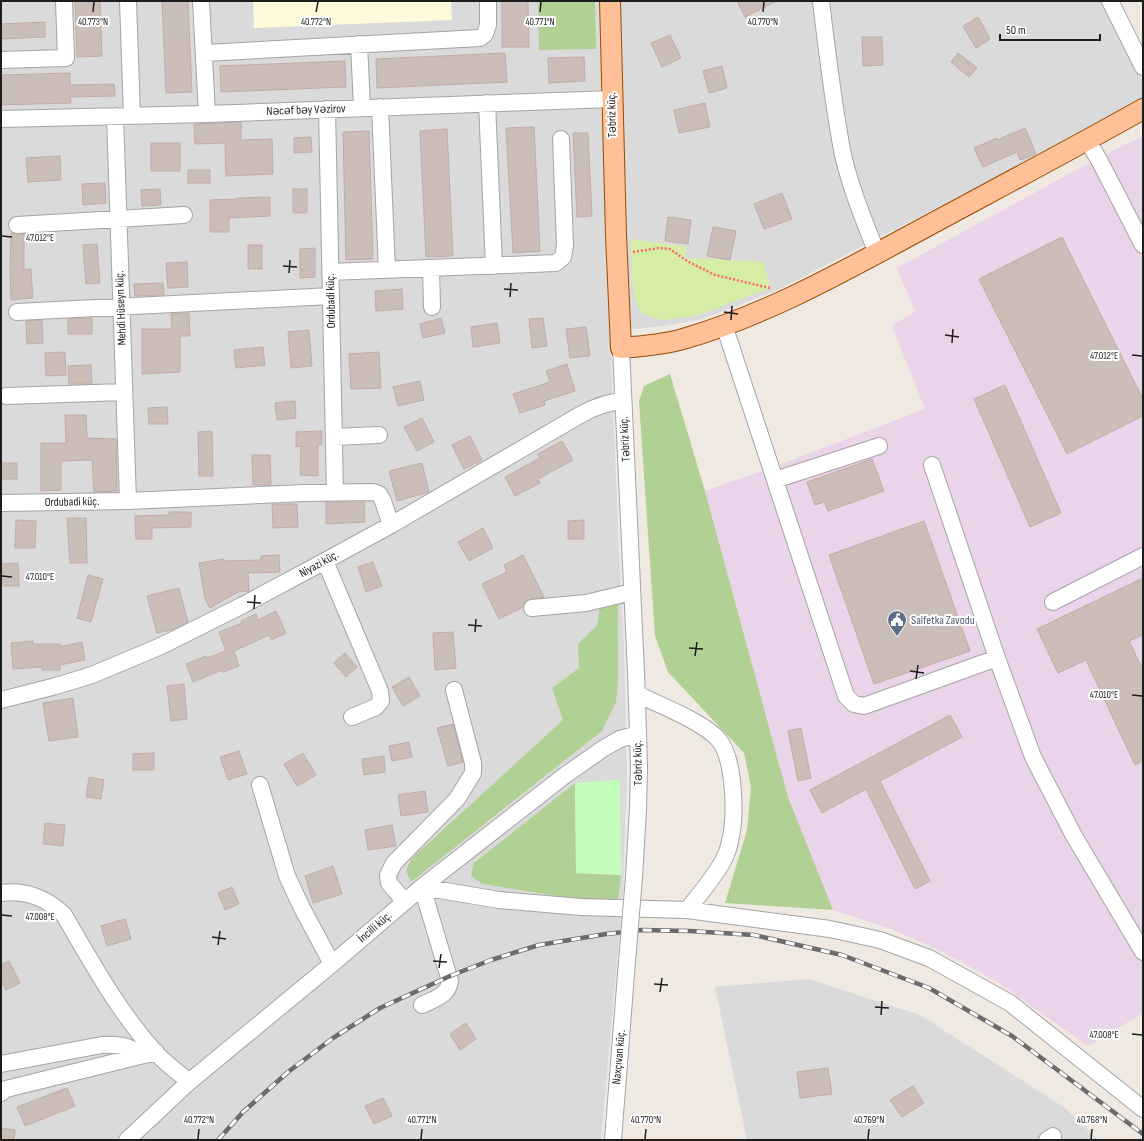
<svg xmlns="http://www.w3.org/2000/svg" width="1144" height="1141" font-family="'Sofia Sans Condensed',sans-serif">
<rect width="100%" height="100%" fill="#efe9e2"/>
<path fill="#dbdada" d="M1 1H1102L1143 82V101L778 290 702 319 665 326 610 331 619 552 624 642 627 777 623 894 601 1140H1Z
M809 979 920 1015 1065 1108 1098 1140H747L715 987Z"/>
<path fill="#e9d4e9" d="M1143 136V1013L1088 1046 996 981 943 952 891 929 833 910 788 797 705 491 771 468 925 409 892 326 915 311 897 268 1098 158Z"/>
<path fill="#fff9db" d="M253 1H451L452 20 254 28Z"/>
<path fill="#d5eda4" d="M630 239 687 247 685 258 764 262 770 288 695 316 661 320 642 313 634 297Z"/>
<path fill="#b1d194" d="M538 1H595L596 49 539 50Z
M670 374 705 491 788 797 833 910 725 903 747 830 751 787 744 753 668 672 655 636 639 401 644 386Z
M618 601V681L616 702 602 731 411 882 406 871 411 859 563 720 552 688 579 668 578 644 597 625 600 605Z
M575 783 576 873 621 875 618 900 576 899 482 884 471 876 474 863Z"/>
<path fill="#c2fdbc" d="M620 780 621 875 576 873 575 783Z"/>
<path fill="#cbbdb8" stroke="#c2aca4" d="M75 1H100L102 56 77 57Z
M162 1H188L192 92 166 93Z
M502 1H528L529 47H502Z
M737 1H777L745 17Z
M978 17 990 39 976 48 963 26Z
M45 22V37L1 39V24Z
M670 35 681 58 662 67 651 43Z
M862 37H882L883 65 863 66Z
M505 53 507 82 377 88 376 59Z
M958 53 977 68 969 77 951 62Z
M584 57 585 81 549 83 548 58Z
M345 61 346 87 221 92 220 66Z
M722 66 727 88 709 93 703 71Z
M70 73V85L114 84 115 96 70 97 71 103 1 105V75Z
M705 103 710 127 679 133 674 110Z
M241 122V140L272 139 273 174 226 176 225 143 195 144 194 124Z
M534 127 540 251 513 253 506 128Z
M1025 128 1036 154 1020 160 1017 152 983 167 974 148 997 138V140Z
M447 129 453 256 426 257 420 131Z
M369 131 373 259 346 260 343 132Z
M573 133H588L592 216 577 217Z
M311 137 312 152 294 153V138Z
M151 143H180V171H151Z
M60 156 61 180 28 182 26 158Z
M188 170H210V183H188Z
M105 183 106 203 83 205 82 184Z
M160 189 161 205 142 206 141 190Z
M293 189H307V213H293Z
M782 193 792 219 764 229 754 204Z
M270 197V216L229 218V232H210V200L238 199V198Z
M668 217 691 220 688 244 665 241Z
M713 227 736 231 730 260 707 256Z
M11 233 24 234V270L31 269 33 298 11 300 10 270Z
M1062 237 1143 399V416L1067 454 979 279Z
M97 244 100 283 86 284 83 245Z
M248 245H262V269H248Z
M315 248V277L300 278V249Z
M187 262 188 287 168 288 166 263Z
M163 283 164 295 135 296 134 284Z
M402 289 403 309 376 311 375 291Z
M189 313 190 336H180V372L142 374V329H172L171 314Z
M92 318V334H68V319Z
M441 318 445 333 423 338 420 324Z
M543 318 547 346 532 348 529 319Z
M42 320 43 343 27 344 26 321Z
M497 323 500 343 473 347 471 327Z
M586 327 590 356 570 358 566 329Z
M309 330 312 366 291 368 288 332Z
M263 347 265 365 236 368 234 350Z
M65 352 66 375 46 376 45 353Z
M379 352 381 388 351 389 349 354Z
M567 364 575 391 544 401 545 405 520 413 513 394 550 382 546 371Z
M91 365 92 384H69L68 366Z
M420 381 424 400 398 406 393 387Z
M1005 385 1061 513 1030 527 974 399Z
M295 401 296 418 277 420 275 403Z
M167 407 168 424H149L148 408Z
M65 415H86L87 438 116 439 117 491 94 492 92 460 61 461V490L41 491V443H66Z
M422 418 434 442 417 451 404 427Z
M212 431 213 476H199L198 432Z
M322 431V445H318V476L300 475 301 446 296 447V432Z
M470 436 482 460 464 469 452 445Z
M562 441 573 460 538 479 540 483 515 496 505 477 540 458 538 454Z
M252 455H270L271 485H253Z
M872 459 884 491 828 511 824 502 815 505 807 482Z
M1 463H17V479H1Z
M422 463 429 492 397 501 389 471Z
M326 502H364L365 522 326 524Z
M272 504H297L298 527 273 528Z
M169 512H191V527L152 528V539H136L135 516 169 515Z
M67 518H86L87 563H70Z
M16 520 36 521 35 548H15Z
M584 520V539H568V521Z
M924 521 970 651 874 684 829 555Z
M483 528 493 548 469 561 458 542Z
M279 555 280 572 248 573 249 591 238 592 210 608 205 599 199 563 223 559 224 561 261 560V556Z
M523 555 544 597 527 600 524 604 523 607 499 619 482 584 507 572 504 565Z
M373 562 382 586 366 592 358 567Z
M18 563 19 586H1V564Z
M88 575 103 579 91 622 77 618Z
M1143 578V635L1129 641 1143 670V761L1135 765 1086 660 1058 673 1037 629Z
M179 588 188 622 175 629 157 633 147 596Z
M276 611 286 633 271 640 269 635 234 651 239 666 223 672 222 670 193 682 186 664 206 656 207 658 226 651 219 632 242 623 241 621 256 614 258 620Z
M453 632 456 668 435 670 433 633Z
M33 641V644H60V647L82 642 85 660 60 665V670H42V667L13 669 11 643Z
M345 653 357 667 346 677 334 663Z
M409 677 420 696 403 706 392 687Z
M184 684 187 719 171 721 167 686Z
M73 698 78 737 49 741 43 703Z
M950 715 962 737 880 781 930 881 915 889 866 789 822 813 810 790Z
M453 724 463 762 448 766 437 728Z
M801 728 811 778 798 781 788 731Z
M409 742 412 757 392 761 389 746Z
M239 751 247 774 228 780 220 757Z
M154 753V770H133V754Z
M303 753 316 775 297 786 284 764Z
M384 756 385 772 364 775 362 759Z
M89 777 104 780 101 799 86 797Z
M425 791 428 812 401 816 398 795Z
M45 823 65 825 63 846 43 844Z
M392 825 396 846 368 850 365 830Z
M333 866 342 894 313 903 305 876Z
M232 887 239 904 225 910 218 893Z
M125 919 131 939 107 946 101 926Z
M9 961 20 983 6 990 1 980V965Z
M466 1023 476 1039 460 1050 450 1034Z
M828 1068 832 1094 800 1098 797 1072Z
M913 1086 924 1103 902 1117 890 1100Z
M67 1088 75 1106 25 1126 17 1107Z
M383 1098 392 1116 374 1124 365 1106Z
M1 1128 15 1130 14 1140H1Z"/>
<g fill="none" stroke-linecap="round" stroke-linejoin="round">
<defs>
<path id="minor" d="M128 1 132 116
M201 1 207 114
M821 1C827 52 833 104 843 155 851 189 864 221 877 253
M1110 1 1143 67
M359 44 362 108
M204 53 480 38 485 34 488 25V1
M1 60 66 58 64 1
M487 103 494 266
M380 107 387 270
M327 109 335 493
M115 116 128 501
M1 119 207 114 612 99
M1087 140 1098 158 1143 245
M17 225 184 215
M431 268 432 307
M330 272 556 263 563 257 565 245 561 139
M17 312 331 296
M724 325 846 696 854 704 864 706 997 658
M621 348 636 672 639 765 638 809 634 877
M6 396 124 392
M334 437 379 435
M932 465 997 658 1033 757 1074 836 1143 952
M775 480 879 446
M1 503 128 501 305 493 373 492 379 494 383 501 391 525
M325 561 380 691 381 701 376 707 352 717
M1053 602 1143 556
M532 608 586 603 632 592
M1 700 56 686 92 675 161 646 243 605 314 567 391 525 580 415C594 407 607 402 623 401
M260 785 287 876 302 908 332 964
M1 893C25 890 47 898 64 915 91 961 118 1011 155 1052 165 1063 178 1072 189 1082
M405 902 389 883 388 875 394 863 457 799 473 773V763L454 690
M687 910 830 929 880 940 929 958 1010 1003 1143 1109
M422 1005C434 999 448 996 450 981L422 887 499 900 581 907 687 910C699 895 713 879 723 861 726 855 729 848 730 841 736 817 735 760 719 740 704 722 659 705 637 694
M1 1064 102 1045C121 1044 127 1046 144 1055
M1 1093 6 1089 156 1052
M127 1140 189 1082 332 964 422 887 564 776 604 748 620 739 638 734
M613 1140 626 974
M1047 1140 1053 1136"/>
<path id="major" d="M610 1 616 235 621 348C642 346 663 345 683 339 767 315 846 270 922 229 996 189 1070 150 1143 109"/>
</defs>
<use href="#minor" stroke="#a4a4a4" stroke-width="18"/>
<use href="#major" stroke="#964a00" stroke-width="22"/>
<path stroke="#ff636f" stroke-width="2.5" stroke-dasharray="2 2" stroke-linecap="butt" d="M633 252 659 248 670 249 687 261 715 275 770 288"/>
<use href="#minor" stroke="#fff" stroke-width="16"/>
<use href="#major" stroke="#ffc097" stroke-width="20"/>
<defs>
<path id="rail" d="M218 1140 243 1112 288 1072 333 1038 380 1008 450 976 491 960 539 945 606 934 642 930 689 931 754 935 842 955 929 988 1012 1036 1143 1134"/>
</defs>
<use href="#rail" stroke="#6b6b6b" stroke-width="4.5"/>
<use href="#rail" stroke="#fff" stroke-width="3" stroke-dasharray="9" stroke-linecap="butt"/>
<defs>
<path id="minor-bridge" d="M626 974 634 877"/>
</defs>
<use href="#minor-bridge" stroke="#a4a4a4" stroke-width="18" stroke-linecap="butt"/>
<use href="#minor-bridge" stroke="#fff" stroke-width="16"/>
</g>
<path fill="none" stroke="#1d1d1d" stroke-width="1.5" d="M93 12 94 2M316 12 318 2M540 12 541 2M763 12 764 2M2 236 12 237M283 266 297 267M289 273 290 260M504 289 518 290M510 297 511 283M724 312 738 314M731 320 732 306M945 335 959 337M952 343 953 329M1132 355 1142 356M2 576 12 577M247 602 261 603M254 609 255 595M468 625 482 626M475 632 476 619M689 648 703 649M695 656 697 642M910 671 924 673M916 679 918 665M1132 695 1142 696M2 915 12 916M212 937 226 939M218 945 220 931M433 961 447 962M439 968 441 954M654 984 668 985M660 992 662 978M875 1007 889 1008M881 1015 882 1001M1132 1034 1142 1035M198 1139 199 1129M421 1139 422 1129M645 1139 646 1129M868 1139 869 1129M1091 1139 1092 1129"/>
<defs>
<symbol id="civic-pin" viewBox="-11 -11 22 30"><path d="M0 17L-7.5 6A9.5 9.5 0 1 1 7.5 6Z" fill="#5c6f8a" stroke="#fff"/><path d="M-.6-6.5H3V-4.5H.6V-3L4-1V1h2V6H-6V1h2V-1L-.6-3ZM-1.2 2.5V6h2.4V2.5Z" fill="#fff"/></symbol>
</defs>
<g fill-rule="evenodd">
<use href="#civic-pin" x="886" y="609" width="22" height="30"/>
</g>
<g text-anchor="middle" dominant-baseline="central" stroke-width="4" stroke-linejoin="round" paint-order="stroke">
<g font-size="12" fill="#1d1d1d" stroke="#fff">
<text transform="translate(306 110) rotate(-2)">Nəcəf bəy Vəzirov</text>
<text transform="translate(612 115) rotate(-91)">Təbriz küç.</text>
<text transform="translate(331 301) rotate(-91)">Ordubadi küç.</text>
<text transform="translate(121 308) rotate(-92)">Mehdi Hüseyn küç.</text>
<text transform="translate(625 439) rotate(-93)">Təbriz küç.</text>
<text transform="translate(72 502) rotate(-1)">Ordubadi küç.</text>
<text transform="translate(319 564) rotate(-29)">Niyazi küç.</text>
<text transform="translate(638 763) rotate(-91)">Təbriz küç.</text>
<text transform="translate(375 927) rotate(-41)">İncilli küç.</text>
<text transform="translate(619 1057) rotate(-85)">Naxçıvan küç.</text>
</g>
<g font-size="12" fill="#4e5e75" stroke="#fff" text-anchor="start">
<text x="911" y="620">Salfetka Zavodu</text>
</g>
</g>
<g font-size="10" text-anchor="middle" fill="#1d1d1d" stroke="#fff" stroke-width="4" stroke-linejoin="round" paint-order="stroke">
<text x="93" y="25">40.773°N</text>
<text x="316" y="25">40.772°N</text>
<text x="540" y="25">40.771°N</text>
<text x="763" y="25">40.770°N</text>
<text x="40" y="241">47.012°E</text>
<text x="1104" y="359">47.012°E</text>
<text x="40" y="580">47.010°E</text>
<text x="1104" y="698">47.010°E</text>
<text x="40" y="920">47.008°E</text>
<text x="1104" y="1038">47.008°E</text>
<text x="199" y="1123">40.772°N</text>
<text x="422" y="1123">40.771°N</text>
<text x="646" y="1123">40.770°N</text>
<text x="869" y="1123">40.769°N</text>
<text x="1092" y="1123">40.768°N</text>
</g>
<rect width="1144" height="1141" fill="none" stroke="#1d1d1d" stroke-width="4"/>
<path d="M1000 34v6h100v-6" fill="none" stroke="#1d1d1d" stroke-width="2"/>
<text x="1006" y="34" font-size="12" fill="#1d1d1d" stroke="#ffffff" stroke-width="3" paint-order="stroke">50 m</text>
</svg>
